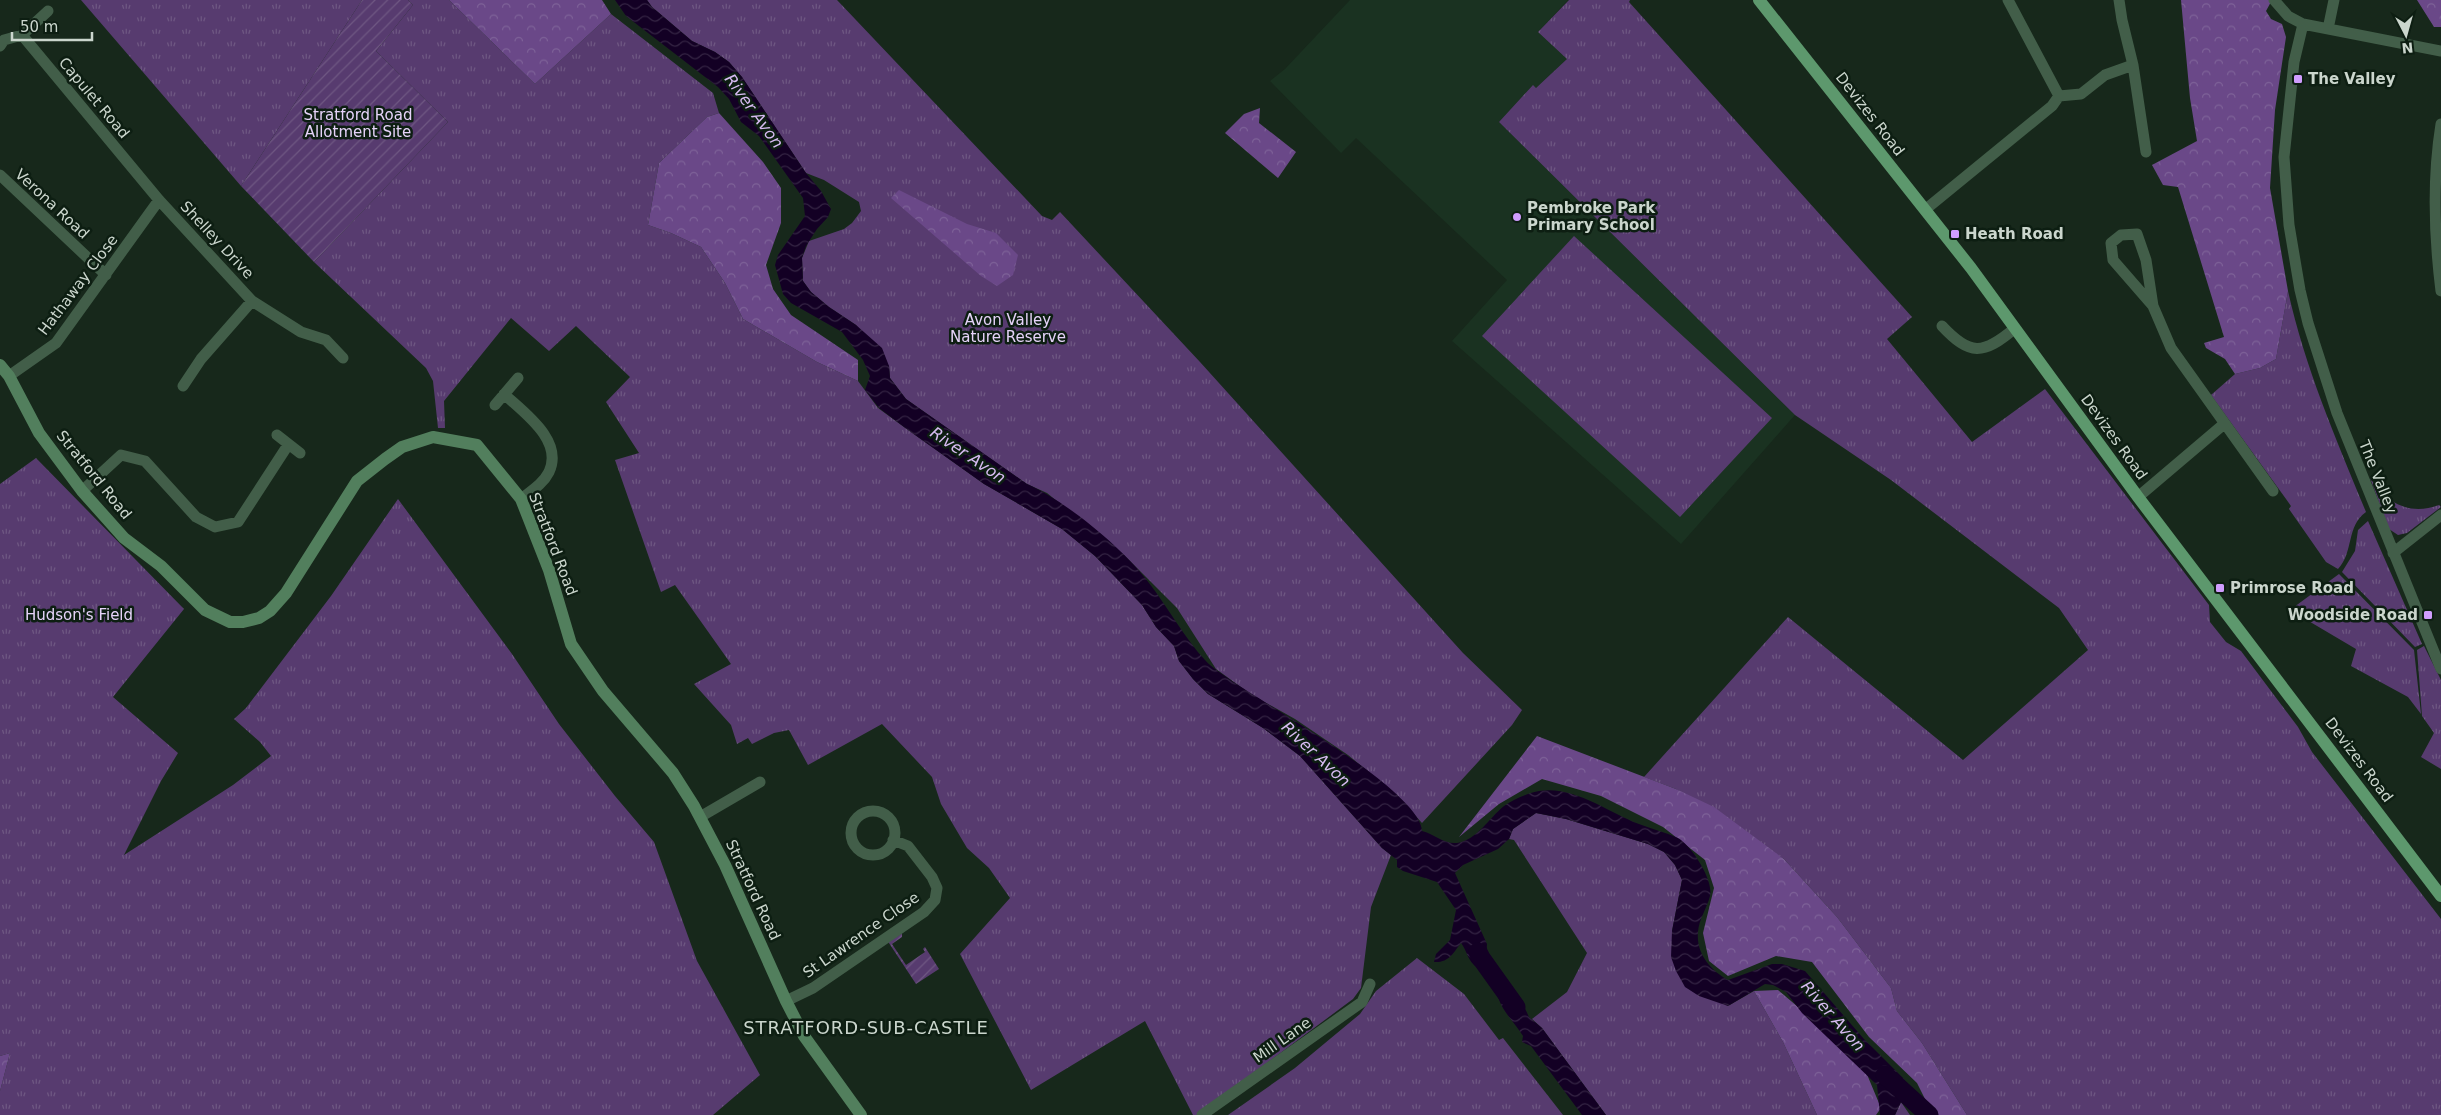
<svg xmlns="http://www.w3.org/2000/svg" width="2441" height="1115" font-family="'DejaVu Sans',sans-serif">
<defs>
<pattern id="grass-tufts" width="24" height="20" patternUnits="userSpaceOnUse" patternTransform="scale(1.25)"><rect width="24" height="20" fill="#573b6f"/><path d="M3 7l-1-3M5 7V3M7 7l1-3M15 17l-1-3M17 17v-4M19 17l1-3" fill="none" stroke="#6e5782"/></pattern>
<pattern id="forest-crowns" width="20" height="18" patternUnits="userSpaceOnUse" patternTransform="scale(1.25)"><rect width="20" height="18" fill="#6a4888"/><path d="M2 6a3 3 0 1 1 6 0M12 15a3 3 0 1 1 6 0" fill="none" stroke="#7e6298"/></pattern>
<pattern id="garden-furrows" width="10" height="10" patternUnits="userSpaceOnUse" patternTransform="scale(1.25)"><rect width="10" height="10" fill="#573b6f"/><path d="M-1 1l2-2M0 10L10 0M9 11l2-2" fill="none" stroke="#6e5782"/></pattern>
<pattern id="water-waves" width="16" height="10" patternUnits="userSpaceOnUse" patternTransform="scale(1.25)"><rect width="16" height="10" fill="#130024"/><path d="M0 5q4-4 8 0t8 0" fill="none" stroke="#342443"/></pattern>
</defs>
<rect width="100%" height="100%" fill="#17281b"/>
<path fill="#1a3221" d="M1350 0H1568L1538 32 1567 59 1536 88 1532 86 1499 122 1795 415 1681 544 1452 341 1507 280 1356 138 1341 153 1270 81 1285 69Z"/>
<path fill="url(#grass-tufts)" d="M81 0H362L241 186Z
M408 0H449L535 84 611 14 713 93 719 113 707 117 659 163 648 225 671 233 701 247 725 283 743 319 817 362 858 381 878 408 908 430 984 484 1062 529 1095 556 1142 605 1156 627 1174 646 1179 661 1193 679 1208 694 1263 728 1300 756 1382 848 1391 855 1371 907 1361 988 1353 999 1197 1115H1193L1145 1021 1031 1090 960 954 1010 898 989 868 967 848 941 804 932 777 882 724 808 765 789 730 774 733 752 744 748 738 737 744 731 725 694 684 731 664 675 585 661 592 615 460 639 453 606 402 630 377 576 326 549 351 511 318 444 401 445 428H438L433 381 426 368 314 262 448 122 376 51 413 5Z
M647 0H837L1042 216 1052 220 1060 212 1200 362 1463 653 1522 710 1512 725 1422 823 1397 795 1348 755 1295 719 1252 695 1216 669 1177 608 1124 555 1047 493 1027 484 906 399 890 378 889 366 856 325 829 307 811 292 803 281 802 258 809 241 844 229 852 223 861 211 859 202 824 180 806 173 742 77 729 62 715 52 692 41 652 7Z
M1569 0H1630L1629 2 1912 317 1887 339 1972 442 2045 389 2209 605 2210 622 2226 642 2241 651 2298 727 2312 752 2441 919V1115H1967L1922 1043 1897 1011 1891 988 1837 917 1784 859 1676 789 1644 777 1788 617 1963 760 2088 650 2059 608 1891 480 1795 415 1499 122 1533 85 1536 88 1567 59 1538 32Z
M1574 236 1772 418 1680 517 1482 336Z
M2288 291C2305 368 2336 439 2366 512 2346 526 2354 552 2338 569L2326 562 2289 509 2291 506 2211 395 2235 374 2260 368 2276 359Z
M36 458 184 609 113 697 178 753 161 781 124 855 233 785 271 756 260 742 234 719 246 708 331 596 398 499 512 654 559 724 615 796 654 842 697 961 760 1075 713 1115H0V1091L10 1053 0 1056V484Z
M2370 478C2387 503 2409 516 2439 505L2441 507 2407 533 2398 535 2389 529Z
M2368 521 2422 644 2415 647 2342 572 2355 551 2358 530Z
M2339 574 2414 650 2421 714 2408 697 2351 666 2356 649 2290 610Z
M2424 646 2441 680V769L2421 757 2434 733 2422 716 2417 650Z
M1536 813 1566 819 1648 844 1664 852 1675 865 1682 880 1672 931 1728 1006 1754 991 1783 1042 1817 1115H1606L1542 1028 1532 1019 1567 992 1587 953 1514 840 1509 839 1513 829Z
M1417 958 1464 994 1499 1040 1503 1038 1563 1115H1228L1295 1068 1360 1014 1376 991Z
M1901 1102 1910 1115H1895Z"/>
<path fill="url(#forest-crowns)" d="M449 0H602L611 14 535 84Z
M2181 0H2272L2266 11 2271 19 2282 24 2286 37 2275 110 2270 188 2288 291 2276 359 2260 368 2235 374 2225 359 2206 348 2204 343 2224 337 2178 187 2163 185 2152 165 2197 141 2190 98Z
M2417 0H2441V27H2434Z
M1260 108 1259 123 1296 152 1278 178 1225 133 1244 114Z
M719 113 763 162 781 188V223L766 265 773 289 791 315 858 360V381L817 362 743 319 725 283 701 247 671 233 648 225 659 163 707 117Z
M899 190 967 224 996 233 1018 255 1013 275 997 286 981 276 891 198Z
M1537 736 1676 789 1714 807 1784 859 1837 917 1891 988 1897 1011 1922 1043 1967 1115H1933L1917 1083 1869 1037 1812 962 1776 956 1728 976 1709 961 1703 933 1714 888 1705 860 1663 827 1601 796 1542 779 1499 804 1459 837Z
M1778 990 1824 1029 1866 1072 1881 1108 1876 1115H1817L1783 1042 1754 991Z
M10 1053 0 1091V1056Z"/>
<path fill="url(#garden-furrows)" d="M362 0H408L413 5 376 51 448 122 314 262 241 186Z
M902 931V937L892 944 906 965 925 952 923 949 925 947 939 969 916 984 887 940Z"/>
<path fill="url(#water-waves)" d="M615 0H647L652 7 692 41 715 52 729 62 742 77 806 173 821 191 831 209 828 217 817 229 806 246 802 258 803 281 811 292 829 307 856 325 882 348 889 366 890 378 906 399 1027 484C1066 501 1124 549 1149 583 1167 606 1186 640 1205 660 1212 668 1223 674 1232 681 1267 705 1421 792 1422 831 1434 834 1443 844 1457 843 1477 840 1489 818 1504 806 1514 799 1528 793 1539 791 1573 785 1608 812 1639 824 1652 829 1665 832 1678 838 1691 845 1714 880 1710 896 1707 908 1699 919 1698 932 1696 953 1710 970 1728 980L1772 964H1782L1805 971 1864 1039 1905 1080 1901 1102 1895 1115H1880L1877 1085 1802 1013 1786 992 1773 985 1765 984 1728 1006 1699 996 1685 987 1676 971 1671 957 1672 931 1682 880 1675 865 1664 852 1648 844 1566 819 1536 813 1513 829 1509 839 1498 849 1463 865 1455 873 1487 944 1486 961 1494 972 1485 977C1482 971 1479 969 1474 965 1468 960 1466 949 1461 943 1453 953 1449 963 1434 962L1436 954 1450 940 1456 910 1437 882 1403 871 1397 867V860L1382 848 1300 756 1263 728 1208 694 1193 679 1179 661 1174 646 1156 627 1142 605 1095 556 1062 529 984 484 908 430 879 408 865 390 870 376 863 360 842 332 791 303 783 294 775 265 778 255 805 216 803 198 759 136 741 122 729 99 718 87 626 16Z
M1502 986 1523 1004 1529 1017 1542 1028 1606 1115H1582L1531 1046 1522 1042 1523 1036C1514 1021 1498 1008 1497 990Z"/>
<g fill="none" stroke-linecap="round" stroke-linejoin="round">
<path stroke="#130024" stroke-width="19" d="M1478 952 1481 958 1516 1007
M1885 1075 1929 1115"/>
<path stroke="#425e49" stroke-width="11" d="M2119 0 2122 20 2133 65 2146 152
M2274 0 2288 16 2303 24 2441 51
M2303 24 2294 62 2284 157 2289 225 2300 290 2308 323 2337 413 2441 669
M2328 29 2334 0
M22 35 48 11
M0 46 4 40 22 35 159 200 252 301 301 332 326 340 343 358
M2059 96 2081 94 2105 75 2133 65
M2441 124C2432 180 2434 235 2441 291
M0 175 106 275
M1926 209 2052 106 2059 96 2008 0
M2153 306 2113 260 2111 243 2121 235 2137 234 2146 260 2153 306 2171 348 2273 491
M1942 326C1970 356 1983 355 2014 329
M9 376 56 343 159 200
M183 386 201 359 252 301
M504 394C523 412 564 440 549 472 543 484 531 491 521 499
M495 405 518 378
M277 435 300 453
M82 491 121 455 145 461 196 517 215 527 238 522 288 445
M2138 497 2224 424
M2393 553 2441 515
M851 833a22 22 0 1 1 44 0a22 22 0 1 1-44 0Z
M700 817 760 782
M786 1001 813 988 924 912 935 900 937 888 932 877 908 846 893 840
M1202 1115 1362 1002 1370 984"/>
<path stroke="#527f5d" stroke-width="12" d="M0 365 9 376 39 433 82 491 124 538 161 566 205 610 230 622H243L259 618 270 611 286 593 357 481 385 459 402 447 433 437 477 445 521 499 549 570 571 644 603 691 673 773 694 806 725 865 786 1001 804 1036 861 1115"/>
<path stroke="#5d986d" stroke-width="12" d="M1759 0 1971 268 2138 497 2441 896"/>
</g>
<g fill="#d09dfe" stroke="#0d1e12" stroke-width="2">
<rect x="2293" y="74" width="10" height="10" rx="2.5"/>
<circle cx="1517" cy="217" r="5"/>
<rect x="1950" y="229" width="10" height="10" rx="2.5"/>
<rect x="2215" y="583" width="10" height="10" rx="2.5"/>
<rect x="2423" y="610" width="10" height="10" rx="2.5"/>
</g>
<g text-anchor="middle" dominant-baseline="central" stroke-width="5" stroke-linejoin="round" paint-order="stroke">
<g font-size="15" font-weight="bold" fill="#cbd6cd" stroke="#0d1e12" text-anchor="start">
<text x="2308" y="79">The Valley</text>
<text x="1527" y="208">Pembroke Park<tspan x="1527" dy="17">Primary School</tspan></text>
<text x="1965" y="234">Heath Road</text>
<text x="2230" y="588">Primrose Road</text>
<text x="2418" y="615" text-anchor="end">Woodside Road</text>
</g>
<g font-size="15" fill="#cbd6cd" stroke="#0d1e12">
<text transform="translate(94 98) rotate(50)">Capulet Road</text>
<text transform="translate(1870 114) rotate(52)">Devizes Road</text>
<text transform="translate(52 204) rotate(43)">Verona Road</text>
<text transform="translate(217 240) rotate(47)">Shelley Drive</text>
<text transform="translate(78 285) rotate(-53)">Hathaway Close</text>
<text transform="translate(2114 437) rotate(54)">Devizes Road</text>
<text transform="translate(94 475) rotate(51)">Stratford Road</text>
<text transform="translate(2378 477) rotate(68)">The Valley</text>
<text transform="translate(553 544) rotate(69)">Stratford Road</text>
<text transform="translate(2359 760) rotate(53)">Devizes Road</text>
<text transform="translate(753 890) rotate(65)">Stratford Road</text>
<text transform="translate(861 935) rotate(-35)">St Lawrence Close</text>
<text transform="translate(1282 1040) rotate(-35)">Mill Lane</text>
</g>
<g font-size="15" fill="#e6d3f9" stroke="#0d1e12">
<text x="358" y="115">Stratford Road<tspan x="358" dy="17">Allotment Site</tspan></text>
<text x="1008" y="320">Avon Valley<tspan x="1008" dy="17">Nature Reserve</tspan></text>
<text x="79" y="615">Hudson's Field</text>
</g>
<g font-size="16" font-style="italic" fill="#d7bbf2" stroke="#0d1e12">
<text transform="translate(754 111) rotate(54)">River Avon</text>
<text transform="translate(968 455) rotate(34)">River Avon</text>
<text transform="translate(1316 754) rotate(43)">River Avon</text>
<text transform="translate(1833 1016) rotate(49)">River Avon</text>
</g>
<g font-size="18" letter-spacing="1" fill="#cbd6cd" stroke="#0d1e12">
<text x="866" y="1027">STRATFORD-SUB-CASTLE</text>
</g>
</g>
<g transform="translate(2406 35) rotate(174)" stroke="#0d1e12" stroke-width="4" paint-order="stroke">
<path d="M0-4L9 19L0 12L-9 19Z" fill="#cbd6cd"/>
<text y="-8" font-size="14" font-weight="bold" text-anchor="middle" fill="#cbd6cd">N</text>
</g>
<path d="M12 32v8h80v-8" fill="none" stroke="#cbd6cd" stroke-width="2.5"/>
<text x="20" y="32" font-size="15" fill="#cbd6cd" stroke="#0d1e12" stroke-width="4" paint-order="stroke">50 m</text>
</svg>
